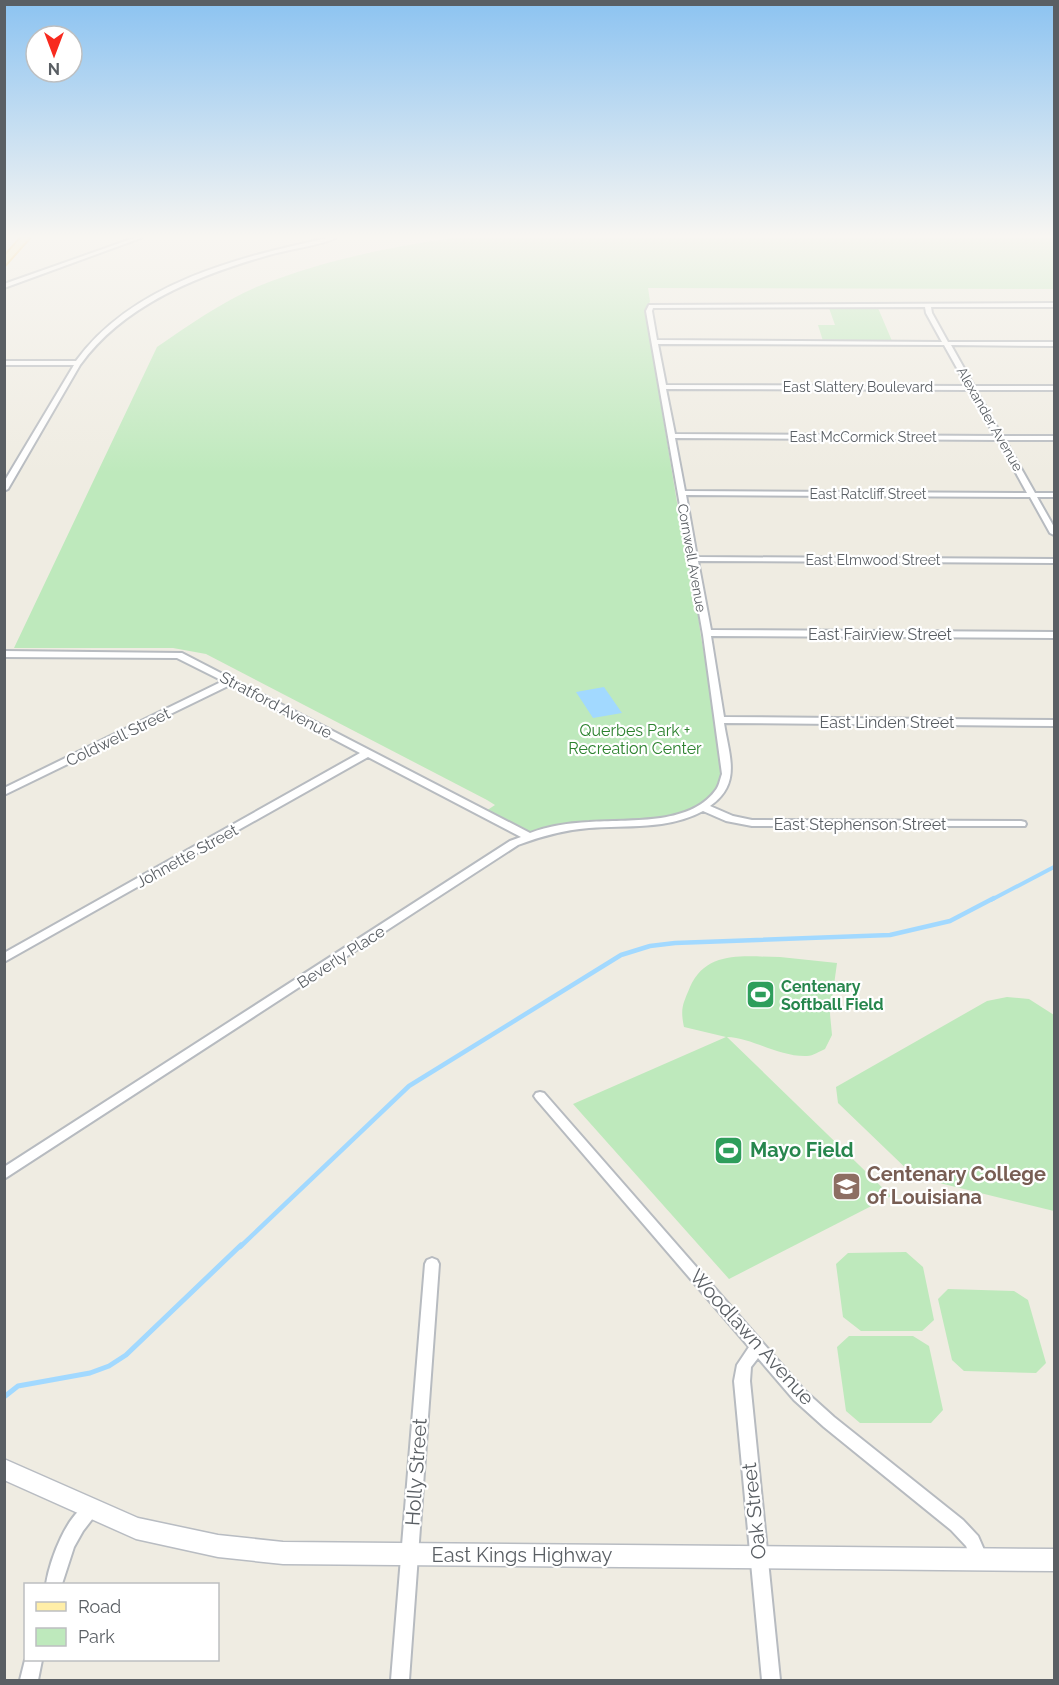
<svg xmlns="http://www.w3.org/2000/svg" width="1059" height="1685" font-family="Raleway,sans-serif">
<rect width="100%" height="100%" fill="#efece2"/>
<path fill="#bee9bc" d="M454 238H1054V289L648 288 650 301 646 313 681 527H686L701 637 727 774 709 803 670 819 588 825 527 836 483 813 495 805 487 800 206 654 173 648H14L157 347C189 325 223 301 259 286 321 261 388 247 454 238Z
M829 308H878L892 341H823L818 325H835Z
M780 957 837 963 830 1014 832 1035 825 1049C820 1051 813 1056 807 1056 779 1057 753 1038 727 1037L891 1196 729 1279 573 1104 726 1037 684 1027C680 1008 683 1004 690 987 707 949 746 957 780 957Z
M1007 997 1029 999 1054 1015V1211L915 1177 838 1103 836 1087 987 1001Z
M906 1252 923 1267 934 1320 922 1331H861L843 1317 836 1264 848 1253Z
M948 1289 1014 1291 1028 1300 1046 1363 1036 1373 964 1371 952 1360 938 1299Z
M849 1336H913L929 1346 943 1410 931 1423H860L846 1411 837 1347Z"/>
<path fill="#a2d9ff" d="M604 687 622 713 593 718 576 692Z"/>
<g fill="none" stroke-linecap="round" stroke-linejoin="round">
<path stroke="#a2d9ff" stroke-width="4" d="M991 900 1054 867"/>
<path stroke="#a2d9ff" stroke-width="4.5" d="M240 1247 409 1086 621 955 650 946 675 943 890 935 950 921 994 898"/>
<path stroke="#a2d9ff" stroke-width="5" d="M4 1397 18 1386 90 1373 109 1366 126 1355 241 1245"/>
<defs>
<path id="minor" d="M134 238H141L4 288V284Z
M328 238H336C318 246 289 249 269 255 199 275 124 304 80 365L8 489 4 491V482L74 365H4V361H76C133 283 239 257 328 238Z
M1054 303V307H931L932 313 948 342H1054V346L951 345 974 386H1054V390H976L1002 436H1054V440H1005L1035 493H1054V497H1037L1054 527V535L1050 533 1030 497 686 495 697 557 1054 559V563L698 561 711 630 1054 632V638L711 636 724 717 1054 720V726L724 723C729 756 742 784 710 806L733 816 752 820 1021 821 1025 822 1026 824 1025 826H752L726 821 703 811C668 830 627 825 589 828 563 830 542 836 518 845L4 1179V1167L510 841 521 837 368 757 4 962V953L360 753 230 685 4 795V788L223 681 177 658 4 657V651L182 653 530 833C548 826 569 823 589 822 627 819 689 826 715 791 719 787 720 779 722 774L703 635 690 561 688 559 689 557 646 311 649 305ZM925 307 926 313 942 342 657 340 652 311 653 308ZM658 344 944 345 967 386 666 385ZM666 389 969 390 995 436 675 434ZM675 438 998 440 1027 493 685 491Z
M540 1092 544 1093 804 1390 834 1417 963 1520 978 1536 988 1559 986 1564 980 1567 974 1564 966 1546 951 1530 824 1427 794 1400 758 1358 751 1367 750 1381 780 1680H762L734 1381 737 1365 749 1347 536 1099 534 1096 536 1093Z
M432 1258 437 1260 439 1264 409 1680H391L425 1264 427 1260Z
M92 1502 98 1504 100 1509 83 1531 74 1547 62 1584H46C50 1560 67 1511 92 1502Z
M25 1660H42L38 1680H20Z"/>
<path id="secondary" d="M4 1459 138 1518 218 1535 283 1542 1054 1549V1571L283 1564 218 1557 136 1539 4 1480Z"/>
<path id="primary" d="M21 238H29L4 266V257Z"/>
</defs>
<use href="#minor" stroke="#b7bbc0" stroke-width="4"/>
<use href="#secondary" stroke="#b8bcc2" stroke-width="3"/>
<use href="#primary" stroke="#fdc74d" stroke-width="4"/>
<use href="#minor" fill="#fff" fill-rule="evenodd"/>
<use href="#secondary" fill="#fff" fill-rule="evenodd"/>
<use href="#primary" fill="#ffeea7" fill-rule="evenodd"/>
</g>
<linearGradient id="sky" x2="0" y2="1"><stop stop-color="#8cc3f1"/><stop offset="0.5" stop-color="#f8f6f2"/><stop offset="1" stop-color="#f8f6f2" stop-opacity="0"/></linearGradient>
<rect width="1059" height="473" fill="url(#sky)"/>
<defs>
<symbol id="stadium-square" viewBox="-11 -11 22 22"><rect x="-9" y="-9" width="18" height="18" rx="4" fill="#2e9e5b" stroke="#fff"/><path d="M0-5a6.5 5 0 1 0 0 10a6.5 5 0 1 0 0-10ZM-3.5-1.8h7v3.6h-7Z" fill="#fff"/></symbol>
<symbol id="university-square" viewBox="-11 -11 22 22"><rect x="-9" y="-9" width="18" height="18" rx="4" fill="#8d6e63" stroke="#fff"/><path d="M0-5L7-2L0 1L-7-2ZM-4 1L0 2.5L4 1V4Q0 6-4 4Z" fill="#fff"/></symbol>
</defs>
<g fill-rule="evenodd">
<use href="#stadium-square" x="744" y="978" width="33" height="33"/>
<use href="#stadium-square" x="712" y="1134" width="33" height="33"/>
<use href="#university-square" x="830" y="1170" width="33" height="33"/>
</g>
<g text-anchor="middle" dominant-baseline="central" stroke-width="4.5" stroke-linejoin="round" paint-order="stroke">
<g font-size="14" fill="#5a5f64" stroke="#fff">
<text x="858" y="387">East Slattery Boulevard</text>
<text transform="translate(990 419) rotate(60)">Alexander Avenue</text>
<text x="863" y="437">East McCormick Street</text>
<text x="868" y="494">East Ratcliff Street</text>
<text transform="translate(692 558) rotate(80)">Cornwell Avenue</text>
<text x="873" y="560">East Elmwood Street</text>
</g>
<g font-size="16" fill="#5a5f64" stroke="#fff">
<text x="880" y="634">East Fairview Street</text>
<text transform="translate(276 705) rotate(28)">Stratford Avenue</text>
<text x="887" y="722">East Linden Street</text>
<text transform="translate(118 737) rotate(-26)">Coldwell Street</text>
<text x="860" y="824">East Stephenson Street</text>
<text transform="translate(187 856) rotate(-29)">Johnette Street</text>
<text transform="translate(341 957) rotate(-33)">Beverly Place</text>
</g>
<g font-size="16" fill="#2c822e" stroke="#fff">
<text x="635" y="730">Querbes Park +<tspan x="635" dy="18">Recreation Center</tspan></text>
</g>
<g font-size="16" font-weight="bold" fill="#27864d" stroke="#fff" text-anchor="start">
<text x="781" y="986">Centenary<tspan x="781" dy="18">Softball Field</tspan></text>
</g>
<g font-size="20" font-weight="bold" fill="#27864d" stroke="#fff" text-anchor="start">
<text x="750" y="1150">Mayo Field</text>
</g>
<g font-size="20" font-weight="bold" fill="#785e54" stroke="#fff" text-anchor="start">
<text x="867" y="1174">Centenary College<tspan x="867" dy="23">of Louisiana</tspan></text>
</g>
<g font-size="20" fill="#5a5f64" stroke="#fff">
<text transform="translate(752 1337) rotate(48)">Woodlawn Avenue</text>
<text transform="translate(416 1472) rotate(-86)">Holly Street</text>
<text transform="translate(754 1511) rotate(-96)">Oak Street</text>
<text x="522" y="1555">East Kings Highway</text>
</g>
</g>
<rect width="1059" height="1685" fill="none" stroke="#5a5f64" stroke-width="12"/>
<rect x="24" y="1583" width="195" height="78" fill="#ffffff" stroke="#bdbfc1" stroke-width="1.5"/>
<rect x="36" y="1602" width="30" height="9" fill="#ffeea7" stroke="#bdbfc1" stroke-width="1.5"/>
<text x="78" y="1613" font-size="18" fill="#5a5f64">Road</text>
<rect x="36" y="1628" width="30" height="18" fill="#bee9bc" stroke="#bdbfc1" stroke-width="1.5"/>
<text x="78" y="1643" font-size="18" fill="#5a5f64">Park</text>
<g transform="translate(54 54) rotate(180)"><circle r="28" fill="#ffffff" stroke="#bdbfc1" stroke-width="1.5"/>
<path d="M0-4.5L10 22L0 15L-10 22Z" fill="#f82a1f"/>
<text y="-9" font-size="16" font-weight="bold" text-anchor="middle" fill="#5a5f64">N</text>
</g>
</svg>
